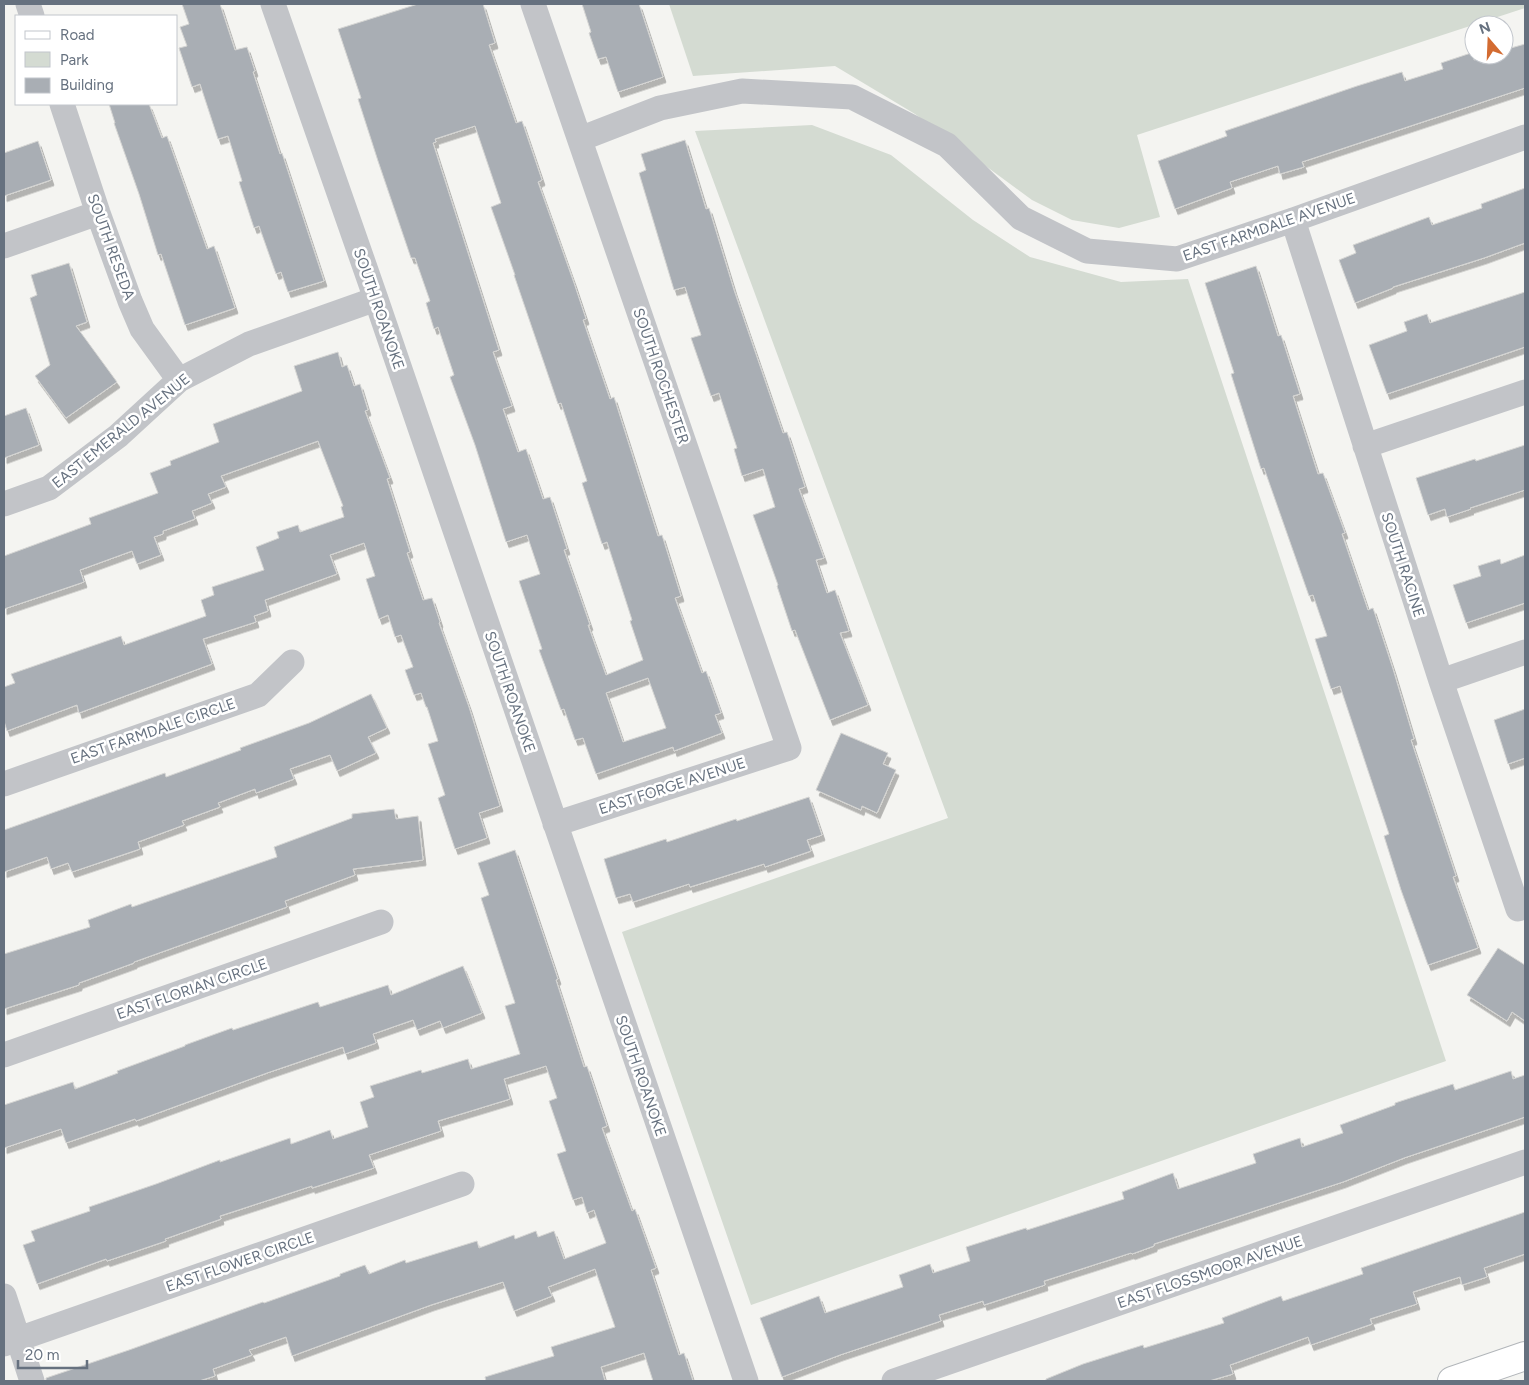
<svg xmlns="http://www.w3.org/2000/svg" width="1529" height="1385" font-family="Figtree,sans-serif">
<defs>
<filter id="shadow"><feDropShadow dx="3" dy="5.5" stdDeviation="0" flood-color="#0004"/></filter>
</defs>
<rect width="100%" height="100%" fill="#f4f4f1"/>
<path fill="#d4dbd2" d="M669 4H1525V8L1137 135 1160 217 1119 228 1072 220 1032 200 915 114 835 66 693 76Z
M812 125 891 155 973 220 1030 257 1121 282 1188 279 1446 1061 751 1305 622 932 948 818 695 131Z"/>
<path fill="#a9aeb4" stroke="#d5d5d3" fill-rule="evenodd" filter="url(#shadow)" d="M182 4H220L235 50 247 47 255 71 253 72 280 154 282 153 324 281 288 292 281 272 276 274 259 226 254 228 239 182 242 181 228 136 218 139 200 84 192 87 179 48 187 46 180 27 189 24Z
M418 4H483L495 43 489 45 516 123 522 121 542 180 538 182 574 283 586 319 583 320 610 399 614 397 658 536 662 535 681 596 675 598 702 673 706 671 721 713 715 715 722 733 674 751 673 747 596 774 583 738 575 740 564 709 561 710 539 650 542 649 519 581 540 574 527 535 506 542 475 445 450 377 454 375 438 327 434 329 426 303 430 301 415 258H411L378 161 358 99 361 98 338 29ZM475 126 501 203 491 207 515 275H514L558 404 561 403 587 481 582 483 602 544 607 542 632 620 630 621 643 660 606 675 588 625H590L564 550 567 549 550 497 543 499 526 449 518 452 503 409 512 406 493 352 499 350 433 143 436 142 435 139ZM648 678 666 728 623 742 606 693Z
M582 4H639L663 77 618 92 606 57 598 59 589 33 591 32Z
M1525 44V88L1302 162 1304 167 1280 174 1278 166 1230 182 1232 188 1175 209 1158 161 1227 136 1225 131 1357 86 1402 72 1405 81 1443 69 1441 63 1474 52V60L1490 55H1504V50Z
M109 104H149L162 138 167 136 207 249 214 246 235 308 185 325 161 254 158 255 139 194 114 123H115Z
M685 140 706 209 709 208 734 290 783 433 787 432 805 487 799 489 824 558 816 560 827 593 835 590 849 631 840 633 868 705 830 720 795 630 792 631 777 586 778 585 753 515 775 507 763 469 742 476 734 449 737 448 719 393 711 396 691 338 701 335 685 287 674 290 639 173 646 170 641 154Z
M38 141 51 180 4 196V153Z
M1525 188V243L1484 258 1393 287V288L1355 303 1339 260 1356 253 1353 245 1429 217 1432 225 1482 208 1481 204Z
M69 263 87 322 76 326 117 382 66 418 35 376 50 365 30 298 37 295 31 275Z
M1256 266 1278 336 1281 335 1300 394 1293 396 1318 474 1323 473 1345 533 1342 534 1368 610 1373 608 1393 669 1414 739 1411 740 1456 876 1453 877 1478 948 1428 965 1401 890 1384 836 1389 834 1340 686 1331 689 1315 639 1327 636 1313 595 1309 596 1264 468 1261 469 1231 374 1234 373 1205 283Z
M1525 292V347L1387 394 1369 345 1407 331 1404 322 1427 314 1430 323Z
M338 352 342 367 347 365 354 386 360 384 368 410 365 411 390 478 387 479 410 552 407 553 423 600 432 598 440 622 439 623 469 707 500 806 479 813 487 838 455 849 438 798 445 795 428 744 438 741 427 707H426L421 693 414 695 405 670 413 667 401 635 395 637 388 615 379 619 366 579 375 576 364 543 330 555 337 574 265 600 268 611 254 616 256 622 203 639 212 664 79 713 77 705 7 731 4 721V687L15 683 11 674 121 636 124 645 206 616 201 600 214 595 212 587 264 570 256 547 279 538 277 532 298 525 300 532 344 517 341 507 343 506 318 441 221 476 226 487 208 494 212 503 192 511 195 519 163 531V534L154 537 161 555 137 564 132 551 80 570 84 582 4 609V556L91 524 89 518 158 493 150 473 171 465 170 461 219 442 213 424 302 391 294 366Z
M26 408 39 445 4 458V416Z
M1525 445V490L1470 508 1471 509 1447 517 1445 509 1428 515 1416 478 1475 459 1476 461Z
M1525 555V603L1466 623 1453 585 1481 576 1478 566 1500 559 1501 564Z
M371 694 387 728 368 737 376 753 337 771 330 755 290 769 294 779 256 793 255 789 218 803 220 807 182 821 184 825 138 842 140 849 72 872 68 863 51 869 47 857 4 872V830L165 773 166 777 241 750 240 748 309 723Z
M1525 709V758L1508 764 1494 720Z
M841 733 888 753 883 764 896 770 877 813 862 806 861 810 816 790Z
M809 797 822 835 807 840 811 851 765 867 764 864 690 887 689 884 633 902 630 894 616 898 604 859 666 839 667 842 736 819 737 821Z
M394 809 396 819 418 816 423 860 353 869 355 875 285 901 287 907 134 962V963L79 983V985L4 1009V954L90 927 88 920 131 904 132 907 277 857 274 847 352 818V814Z
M515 850 558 979 556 980 584 1067 587 1066 607 1126 602 1128 632 1211 635 1209 656 1268 651 1270 679 1355 684 1353 693 1381H653L644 1353 601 1367 605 1381H486L485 1377 554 1356 551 1347 615 1327 595 1269 548 1287 552 1296 514 1311 503 1282 431 1305 292 1356 286 1337 249 1350 252 1355 213 1369 215 1376 199 1381H46V1378L129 1350 263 1302 264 1303 340 1276V1274L365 1265 369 1274 405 1260 406 1263 477 1241 479 1248 514 1235 515 1239 536 1231 538 1237 554 1231 564 1259 606 1243 594 1210 587 1213 582 1197 573 1200 557 1154 566 1151 549 1101 557 1098 546 1066 504 1079 510 1099 438 1121 441 1131 369 1155 374 1168 312 1188V1186L220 1216 221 1219 165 1239 166 1241 107 1261 106 1259 37 1284 23 1245 35 1241 31 1231 90 1211 89 1207 156 1184 220 1160V1162L290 1138 291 1144 330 1130 333 1139 368 1127 360 1102 374 1097 370 1086 421 1070 422 1073 468 1059 471 1069 520 1054 505 1006 515 1003 481 898 489 895 478 863Z
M1498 948 1525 965V1021L1512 1012 1507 1021 1467 995Z
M463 966 482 1013 443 1028 440 1021 417 1030 413 1020 373 1034 376 1043 345 1054 343 1047 267 1073 136 1121 135 1119 66 1143 61 1129 4 1148V1105L73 1082 75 1089 118 1073 117 1071 185 1046V1045L232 1028 233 1030 318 1002 320 1007 388 985 391 995Z
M1511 1071 1513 1079 1525 1075V1117L1404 1158 1343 1182 1154 1244V1246L1132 1254 1131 1253 1044 1281 1045 1285 984 1305 983 1301 939 1315 941 1321 840 1355 782 1377 760 1318 819 1296 825 1313 903 1287 899 1275 930 1264 933 1273 970 1261 966 1247 1026 1228 1027 1230 1124 1199 1122 1192 1173 1173 1178 1189 1256 1163 1253 1154 1300 1138 1302 1147 1343 1133 1340 1125 1395 1105V1103L1453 1084 1455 1090Z
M1525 1212V1254L1484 1268 1487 1277 1462 1285 1460 1277 1413 1292 1417 1304 1370 1319 1372 1324 1311 1345 1308 1337 1230 1365 1233 1374 1209 1381H1046V1379L1083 1364 1143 1345 1144 1348 1224 1323 1222 1318 1281 1296 1283 1301 1363 1274 1361 1268Z"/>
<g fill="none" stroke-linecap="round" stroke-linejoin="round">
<defs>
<path id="secondary" d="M1452 1381 1525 1356"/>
</defs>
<use href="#secondary" stroke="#b2b6ba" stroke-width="30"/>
<path stroke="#c2c4c8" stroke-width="25" d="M28 4 32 16
M273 4 376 299 746 1381
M533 4 789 748 555 824
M62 104 98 213 130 301 142 329 179 380
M580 139 660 108 742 91 852 97 947 145 1021 218 1087 251 1177 259 1293 220 1525 137
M1293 220 1441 681 1518 909 1525 906
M4 246 98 213
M1365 446 1525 392
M4 504 49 488 118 436 179 380 249 344 376 299
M1441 681 1525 652
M4 784 258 695 292 662
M4 1055 381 922
M4 1296 32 1381
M4 1344 462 1184
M894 1381 1525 1162"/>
<use href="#secondary" stroke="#fff" stroke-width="28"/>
</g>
<g text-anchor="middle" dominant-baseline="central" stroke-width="5" stroke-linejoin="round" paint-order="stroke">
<g font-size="15" fill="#66717f" stroke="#fff">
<text transform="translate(1269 227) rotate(-19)">EAST FARMDALE AVENUE</text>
<text transform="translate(111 247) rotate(70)">SOUTH RESEDA</text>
<text transform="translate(379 309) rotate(71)">SOUTH ROANOKE</text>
<text transform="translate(661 376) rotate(71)">SOUTH ROCHESTER</text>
<text transform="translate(121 431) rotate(-39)">EAST EMERALD AVENUE</text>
<text transform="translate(1403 565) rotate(72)">SOUTH RACINE</text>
<text transform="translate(510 692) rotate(71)">SOUTH ROANOKE</text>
<text transform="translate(153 731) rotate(-19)">EAST FARMDALE CIRCLE</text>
<text transform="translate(672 786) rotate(-18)">EAST FORGE AVENUE</text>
<text transform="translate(192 989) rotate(-19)">EAST FLORIAN CIRCLE</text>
<text transform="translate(641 1076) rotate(71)">SOUTH ROANOKE</text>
<text transform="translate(240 1262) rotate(-19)">EAST FLOWER CIRCLE</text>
<text transform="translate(1210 1272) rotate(-19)">EAST FLOSSMOOR AVENUE</text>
</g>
</g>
<rect width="1529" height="1385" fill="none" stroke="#66717f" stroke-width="10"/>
<rect x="15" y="15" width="162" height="90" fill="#ffffff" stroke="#c2c6cc"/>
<rect x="25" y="31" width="25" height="8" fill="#ffffff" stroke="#c2c6cc"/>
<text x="60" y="40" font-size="15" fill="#66717f">Road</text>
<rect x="25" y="52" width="25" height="15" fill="#d4dbd2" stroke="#c2c6cc"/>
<text x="60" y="65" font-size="15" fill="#66717f">Park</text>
<rect x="25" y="78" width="25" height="15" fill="#a9aeb4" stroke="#c2c6cc"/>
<text x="60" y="90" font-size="15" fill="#66717f">Building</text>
<g transform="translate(1489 40) rotate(341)"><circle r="24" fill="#ffffff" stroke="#c2c6cc"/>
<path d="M0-4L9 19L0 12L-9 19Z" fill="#d36b31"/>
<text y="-8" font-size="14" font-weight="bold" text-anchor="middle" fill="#66717f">N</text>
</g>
<path d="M18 1360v8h69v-8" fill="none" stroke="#66717f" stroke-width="2.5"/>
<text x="25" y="1360" font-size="15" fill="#66717f" stroke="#ffffff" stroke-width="4" paint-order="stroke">20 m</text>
</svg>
